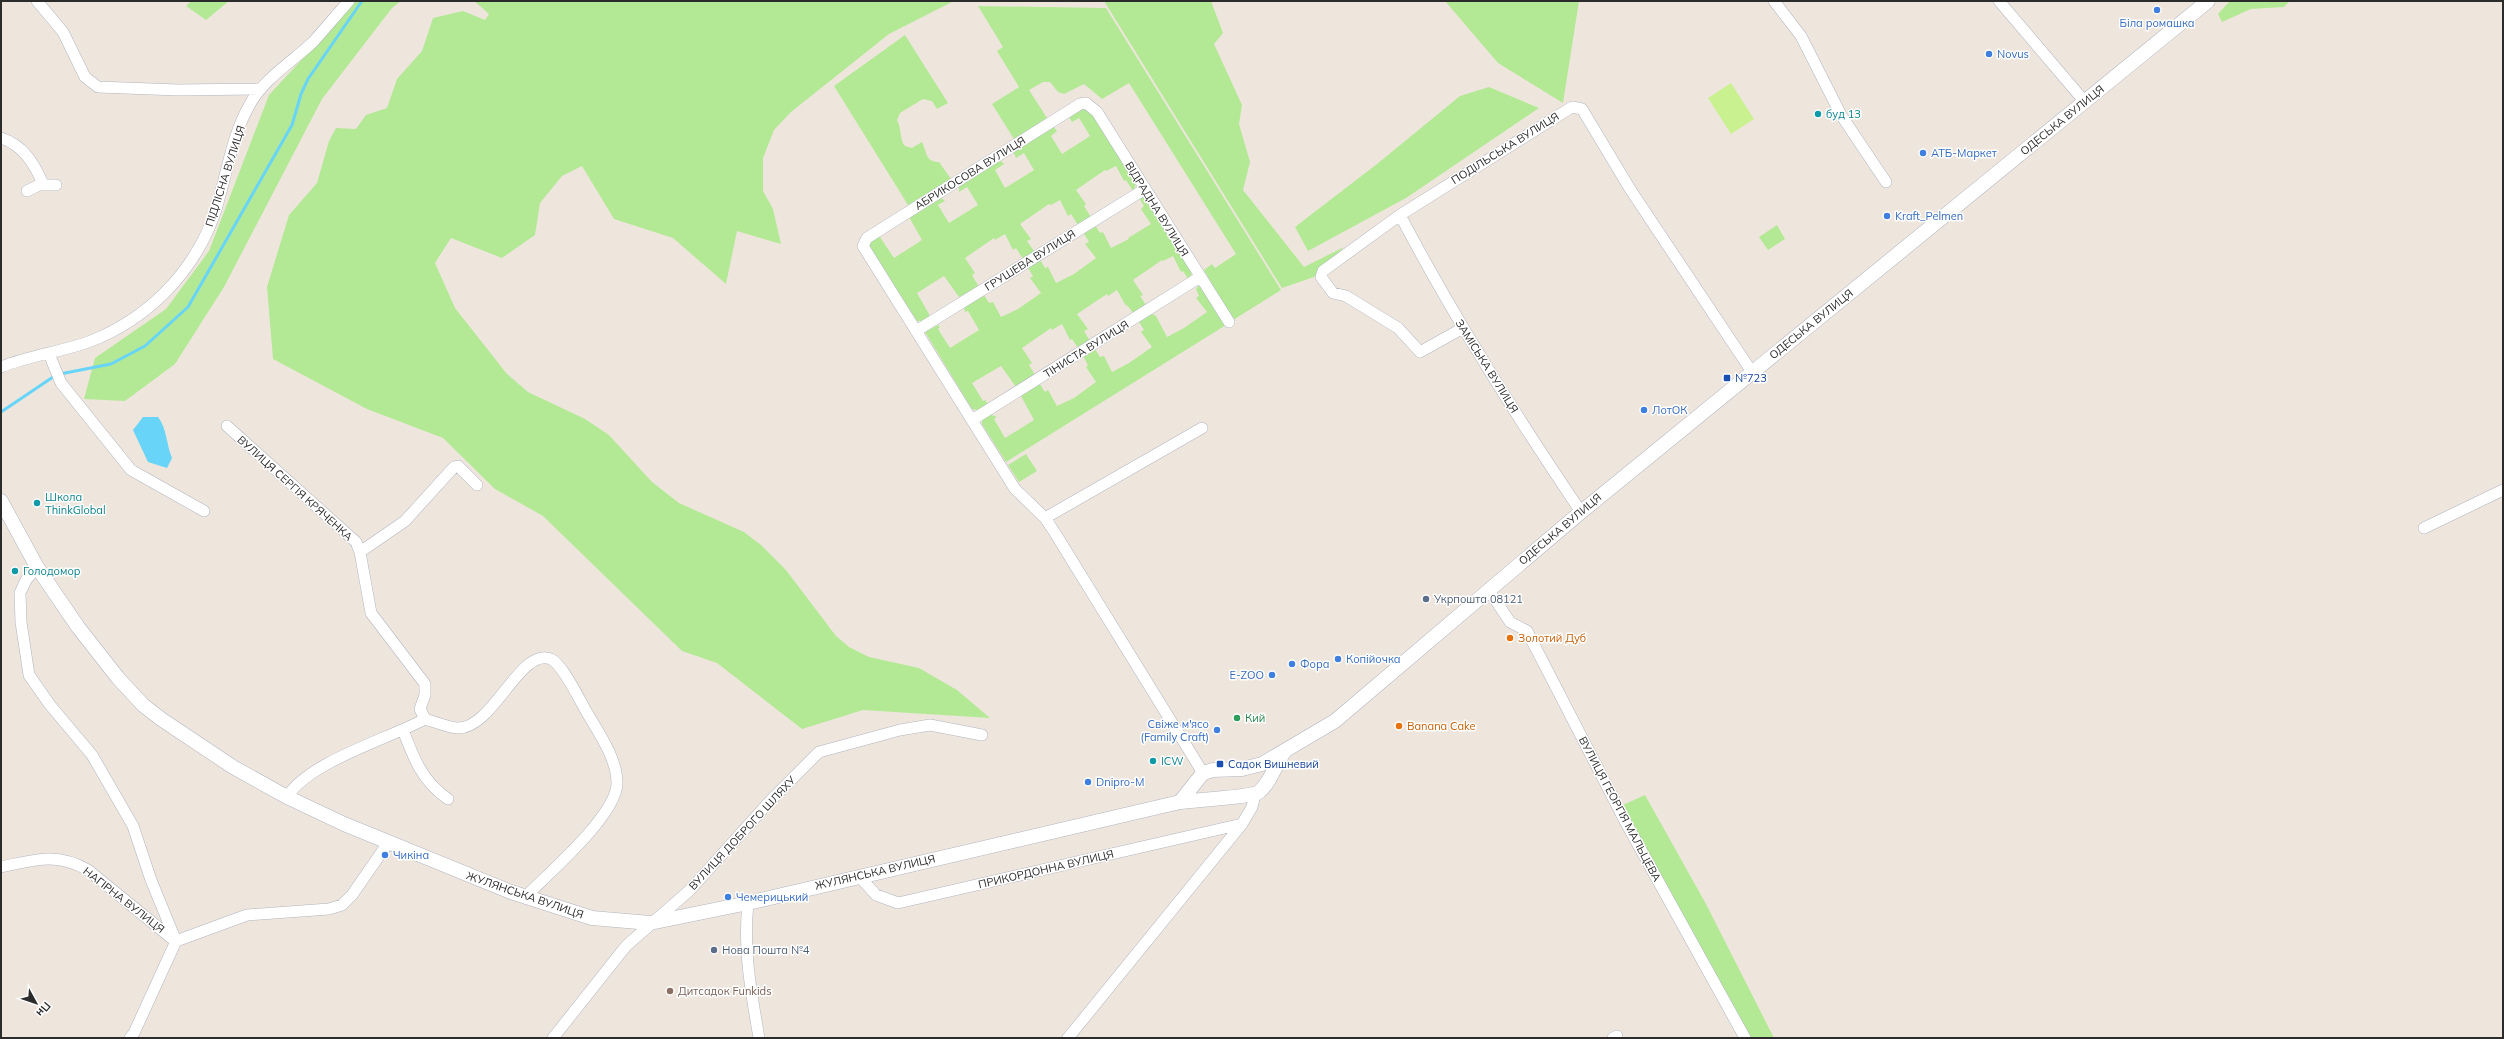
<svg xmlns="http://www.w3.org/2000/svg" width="2504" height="1039" font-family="Mulish,sans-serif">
<rect width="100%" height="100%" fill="#eee6dd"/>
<path fill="#b3e995" d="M191 1H229L206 20 186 6Z
M356 1H401L392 8 322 99 224 287 175 364 125 401 84 399 95 358 166 309 209 251 269 95Z
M474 1H954L889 34 791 112 774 130 763 158V191L773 209 781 244 737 231 726 284 673 238 614 219 582 166 562 176 540 203 535 235 502 258 451 238 435 263 455 308 507 374 528 392 585 419 609 435 652 482 679 503 744 532 761 545 786 570 836 636 849 647 869 657 919 668 957 690 990 718 863 710 802 729 717 663 682 651 543 516 495 489 443 438 367 409 273 359 267 287 289 215 317 183 329 141 336 128 356 129 366 115 387 108 397 79 422 51 433 18 463 11 485 20 489 14Z
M1104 1H1211L1223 33 1214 44 1242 105 1239 124 1250 162 1243 190 1304 267 1344 247 1314 277 1282 288Z
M1445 1H1579L1563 103 1498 63Z
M2230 1H2290L2284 7 2251 9 2222 22 2218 14Z
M978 6 1106 8 1281 290 1233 320 1204 270 1212 264 1215 268 1236 254 1129 83 1102 99 1084 84 1064 94 1058 92 1050 82H1043L1029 90 1047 118 1014 139 992 104 1019 87 997 51 1003 47Z
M905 35 948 103 937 109 932 101 923 99 900 113 897 120C902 129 899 139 905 146L912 148 922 142C927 152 925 162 939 162L951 179 908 205 834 86Z
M1489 87 1539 108 1406 198 1308 251 1295 227 1377 164 1460 96Z
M1082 109 1091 112 1135 182V190L1133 191 1126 180 1124 181 1116 166 1106 171 1105 170 1076 190 1086 204 1084 206 1091 217 1078 225 1071 214 1068 216 1060 200 1051 205 1049 204 1020 224 1031 239 1027 241 1034 251 1023 259 1016 248 1013 250 1005 234 995 240 994 238 965 258 975 273 972 275 979 287 959 297 944 276 917 293 929 314V317L921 321H917L870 248V241L880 237 894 258 922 240 909 217 940 197 945 201 938 205 949 223 978 205 967 187 959 192V185L1000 160 1004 164 995 170 1005 188 1034 170 1024 153 1016 158 1013 151 1053 126 1057 131 1051 136 1062 154 1090 136 1079 118 1072 122 1069 117Z
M1143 196 1193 272 1188 279 1183 271 1181 272 1173 256 1163 261 1162 260 1133 280 1143 295 1140 296 1146 305 1133 313 1127 305 1126 306 1117 290 1108 296 1107 294 1077 314 1088 329 1084 331 1090 341 1078 348 1072 339 1070 340 1062 324 1052 330 1051 328 1022 348 1032 363 1029 365 1035 375 1016 387 1001 366 972 383 983 401 985 400 988 404 977 410 972 409 925 332 938 325 940 327 938 329 950 348 979 330 968 311 965 312 964 307 984 295 989 303 993 302 1001 317 1018 309 1041 293 1030 278 1033 276 1028 268 1040 260 1045 268 1048 267 1056 283 1074 274 1096 258 1085 244 1089 242 1083 232 1095 225 1100 233 1103 232 1111 248 1129 239 1128 238 1151 224 1141 209 1144 206 1139 198Z
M1777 225 1785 239 1768 250 1759 237Z
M1198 286 1201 287 1226 325 1006 462 982 424V420L989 414 997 417 994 419 1005 438 1034 420 1021 396 1039 383 1045 392 1048 390 1057 406 1074 398 1096 382 1086 367 1088 365 1083 356 1095 349 1100 357 1104 356 1112 372 1129 363 1152 347 1141 332 1144 330 1139 322 1152 314 1156 316 1167 337 1184 328 1207 312 1196 298 1199 296 1196 289Z
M1026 454 1037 471 1019 482 1008 465Z
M1645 795 1706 904 1774 1038H1748L1623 805Z"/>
<path fill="#c9f190" d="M1731 83 1754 119 1731 134 1708 98Z"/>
<path fill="#68d4f8" d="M143 417H158C167 429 166 443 172 458L167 468 148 462 133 430Z"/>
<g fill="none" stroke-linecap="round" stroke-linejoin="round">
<path stroke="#68d4f8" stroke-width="3" d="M60 374 111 364 145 346 188 307 292 125 301 94 308 79 362 1
M1 412 53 377"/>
<defs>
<path id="minor" d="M37 1 63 32 85 77 98 87 178 90 261 89
M1774 1 1801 36 1841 115 1886 182
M1999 1 2085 102
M1 138C23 145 34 163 43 184
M27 191 39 185H56
M1400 215C1454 318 1516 416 1581 512
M1463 328 1420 352 1398 328 1346 296 1333 293 1321 277 1323 271 1400 215 1572 107 1582 109 1630 189 1752 372
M916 331 1145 189
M49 354 61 383 131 470 204 511
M1 367C30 355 62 352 91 341 147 319 192 274 213 218 226 182 230 139 249 106 262 80 292 62 313 42 325 29 337 14 349 1
M972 420 1200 277
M227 426 356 542 360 552 371 613 425 684V695L420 709 425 719
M1045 518 1202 428
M2424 528 2503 490
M360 552 405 521 454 467 458 466 477 485
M37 567 26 580 20 593 21 622 29 675 50 705 92 755 133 826 151 880 176 941
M1488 589 1510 622 1527 631 1625 821 1745 1038
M403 730C414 759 422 781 448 799
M1203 773 1055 533 1045 518 1015 489 863 246 867 238 1080 104 1086 103 1097 112 1229 322
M287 797C310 761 386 740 425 719 435 722 447 727 457 728 493 730 520 646 551 659 563 665 579 699 586 711 598 732 617 758 617 783 617 815 548 874 525 897
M1242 824 1252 807 1255 795
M1 867C35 860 56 852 88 870L175 941
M859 876 876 895 898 903 1242 824 1068 1038
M748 903C743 952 751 990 759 1038
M130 1038 134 1033 176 941 247 915 329 909 342 905 352 895 388 843
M553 1038 626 946 690 890 771 800 819 752 900 730 930 725 982 735
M1613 1038 1617 1036"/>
<path id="tertiary" d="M1 501 37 567 78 627 118 678 143 705 161 719 233 767 287 797 344 824 511 892 592 918 650 923 748 903 1180 802C1195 800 1252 797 1259 792 1270 783 1276 764 1284 752
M1180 802 1203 773 1213 770 1242 769 1262 764 1335 721 1581 512 2208 1"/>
</defs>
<use href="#minor" stroke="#b1b4c0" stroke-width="12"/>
<use href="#tertiary" stroke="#b1b4c0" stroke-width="15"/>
<use href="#minor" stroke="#fff" stroke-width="11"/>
<use href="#tertiary" stroke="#fff" stroke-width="14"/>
</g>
<g fill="#3f7fe0" stroke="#fff" stroke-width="1.5">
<circle cx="2157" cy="10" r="4"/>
<circle cx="1989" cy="54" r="4"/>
<circle cx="1923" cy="153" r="4"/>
<circle cx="1887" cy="216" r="4"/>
<circle cx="1644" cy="410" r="4"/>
<circle cx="1338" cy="659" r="4"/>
<circle cx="1292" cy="664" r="4"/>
<circle cx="1272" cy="675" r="4"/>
<circle cx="1217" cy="730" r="4"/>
<circle cx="1088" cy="782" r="4"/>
<circle cx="385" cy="855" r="4"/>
<circle cx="728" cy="897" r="4"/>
</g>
<g fill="#0f9aa8" stroke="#fff" stroke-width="1.5">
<circle cx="1818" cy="114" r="4"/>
<circle cx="37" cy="503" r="4"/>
<circle cx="15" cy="571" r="4"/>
<circle cx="1153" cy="761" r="4"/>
</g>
<g fill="#1a4fb4" stroke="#fff" stroke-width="1.5">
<rect x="1723" y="374" width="8" height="8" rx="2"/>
<rect x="1216" y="760" width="8" height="8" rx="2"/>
</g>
<g fill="#5c6f8a" stroke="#fff" stroke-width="1.5">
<circle cx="1426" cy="599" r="4"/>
<circle cx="714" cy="950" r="4"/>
</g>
<g fill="#e8710a" stroke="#fff" stroke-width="1.5">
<circle cx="1510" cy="638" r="4"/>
<circle cx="1399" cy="726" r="4"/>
</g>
<circle fill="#2e9e5b" stroke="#fff" stroke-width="1.5" cx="1237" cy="718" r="4"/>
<circle fill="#8d6e63" stroke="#fff" stroke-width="1.5" cx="670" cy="991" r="4"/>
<g text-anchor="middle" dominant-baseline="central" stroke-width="3" stroke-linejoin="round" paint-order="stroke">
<g font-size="11" fill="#366cbe" stroke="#fff" text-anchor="start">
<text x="2157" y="23" text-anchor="middle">Біла ромашка</text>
<text x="1997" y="54">Novus</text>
<text x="1931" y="153">АТБ-Маркет</text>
<text x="1895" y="216">Kraft_Pelmen</text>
<text x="1652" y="410">ЛотОК</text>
<text x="1346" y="659">Копійочка</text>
<text x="1300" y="664">Фора</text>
<text x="1264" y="675" text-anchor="end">E-ZOO</text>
<text x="1209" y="724" text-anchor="end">Свіже м'ясо<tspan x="1209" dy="13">(Family Craft)</tspan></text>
<text x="1096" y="782">Dnipro-M</text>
<text x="393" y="855">Чикіна</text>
<text x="736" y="897">Чемерицький</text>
</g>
<g font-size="11" fill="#0d838f" stroke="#fff" text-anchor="start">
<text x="1826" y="114">буд 13</text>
<text x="45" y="497">Школа<tspan x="45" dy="13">ThinkGlobal</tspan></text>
<text x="23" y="571">Голодомор</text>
<text x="1161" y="761">ICW</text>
</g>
<g font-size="11" fill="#2b2b2b" stroke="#fff">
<text transform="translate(2062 120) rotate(-39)">ОДЕСЬКА ВУЛИЦЯ</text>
<text transform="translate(1505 148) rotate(-32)">ПОДІЛЬСЬКА ВУЛИЦЯ</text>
<text transform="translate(970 173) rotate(-32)">АБРИКОСОВА ВУЛИЦЯ</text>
<text transform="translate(225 176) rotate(-72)">ПІДЛІСНА ВУЛИЦЯ</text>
<text transform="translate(1157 209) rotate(58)">ВІДРАДНА ВУЛИЦЯ</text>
<text transform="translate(1030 260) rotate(-32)">ГРУШЕВА ВУЛИЦЯ</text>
<text transform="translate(1811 324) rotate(-39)">ОДЕСЬКА ВУЛИЦЯ</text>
<text transform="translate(1086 349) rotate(-32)">ТІНИСТА ВУЛИЦЯ</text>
<text transform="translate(1487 366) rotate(58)">ЗАМІСЬКА ВУЛИЦЯ</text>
<text transform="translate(295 488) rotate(42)">ВУЛИЦЯ СЕРГІЯ КРЯЧЕНКА</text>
<text transform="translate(1560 529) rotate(-40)">ОДЕСЬКА ВУЛИЦЯ</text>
<text transform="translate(1620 809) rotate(62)">ВУЛИЦЯ ГЕОРГІЯ МАЛЬЦЕВА</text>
<text transform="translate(742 833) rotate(-47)">ВУЛИЦЯ ДОБРОГО ШЛЯХУ</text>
<text transform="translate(1046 869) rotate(-13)">ПРИКОРДОННА ВУЛИЦЯ</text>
<text transform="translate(875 872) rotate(-13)">ЖУЛЯНСЬКА ВУЛИЦЯ</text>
<text transform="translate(525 895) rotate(19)">ЖУЛЯНСЬКА ВУЛИЦЯ</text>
<text transform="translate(124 900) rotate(38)">НАГІРНА ВУЛИЦЯ</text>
</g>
<g font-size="11" fill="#164399" stroke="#fff" text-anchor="start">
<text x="1735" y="378">№723</text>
<text x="1228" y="764">Садок Вишневий</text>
</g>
<g font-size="11" fill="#4e5e75" stroke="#fff" text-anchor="start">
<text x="1434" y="599">Укрпошта 08121</text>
<text x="722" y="950">Нова Пошта №4</text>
</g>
<g font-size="11" fill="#c56008" stroke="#fff" text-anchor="start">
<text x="1518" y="638">Золотий Дуб</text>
<text x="1407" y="726">Banana Cake</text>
</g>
<g font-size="11" fill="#27864d" stroke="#fff" text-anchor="start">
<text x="1245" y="718">Кий</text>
</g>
<g font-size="11" fill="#785e54" stroke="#fff" text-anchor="start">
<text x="678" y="991">Дитсадок Funkids</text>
</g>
</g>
<rect width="2504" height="1039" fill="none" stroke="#2b2b2b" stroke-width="4"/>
<g transform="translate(36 1003) rotate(130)" stroke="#ffffff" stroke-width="3" paint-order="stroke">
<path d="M0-3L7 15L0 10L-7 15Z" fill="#2b2b2b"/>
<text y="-6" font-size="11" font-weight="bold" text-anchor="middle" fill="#2b2b2b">Пн</text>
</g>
</svg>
